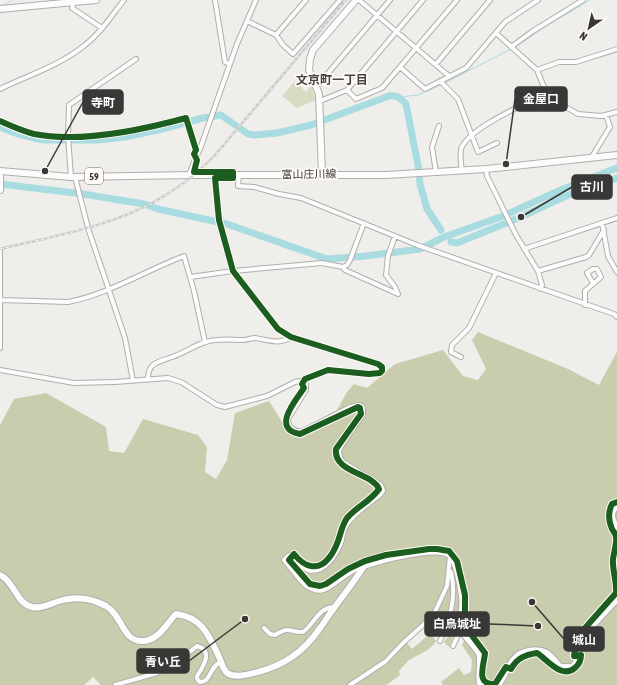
<svg xmlns="http://www.w3.org/2000/svg" width="617" height="685" font-family="'Asap Condensed','Noto Sans JP',sans-serif">
<rect width="100%" height="100%" fill="#f0eeeb"/>
<path fill="#d8dbc2" d="M295 81 306 92 311 86 316 100 297 108 282 96Z"/>
<path fill="#c9ccad" fill-rule="evenodd" d="M478 332 568 369 599 385 617 352V685H443L441 682 459 668 464 675 471 672 472 660 462 645 464 641 457 628 449 647 444 642 452 632 441 631 433 637 436 641C431 651 416 655 408 661 405 664 402 668 399 671L400 675 386 685H101L93 677 84 685H0V425L14 399 46 393 106 427 109 451 124 453 143 419 198 435 207 447 205 472 216 479 227 460 235 413 269 401 291 436 331 421 347 392 354 384 367 388 395 364 443 350 463 376 478 380 486 369 472 340ZM433 618 439 626 412 649 406 642Z"/>
<g fill="none" stroke-linecap="round" stroke-linejoin="round">
<path stroke="#a9dce0" stroke-width="1" d="M3 6 12 0
M514 48 543 28 590 0
M445 83 511 49
M400 97 418 95 442 84"/>
<path stroke="#a9dce0" stroke-width="7" d="M0 127 18 134 43 140H98L125 137 158 130 203 118 221 115 248 134 255 135 277 133 311 125 389 96C398 95 400 98 406 104L418 165 420 184 427 209 441 230
M0 184 83 194 144 204 158 209 227 224 327 259 366 256 420 249 444 237 503 216 563 189 617 168
M451 242 457 243 521 217 566 196 617 178"/>
<defs>
<path id="street" d="M215 0 225 62 230 64
M359 0 449 76
M74 1 72 8 102 28
M247 21 276 35 283 45 293 54 340 0
M496 33 537 70 548 97 578 114 601 116 617 112
M276 35 306 0
M511 47 533 31 583 0
M436 64 490 0
M400 67 425 89 466 68 505 22 538 0
M537 70 559 62H576L617 49
M440 81 458 99 478 152 497 143
M316 85 324 78 390 0
M0 89C29 75 61 65 85 45 101 33 112 15 124 0
M347 90 356 99 382 88 457 0
M320 101 347 90 423 0
M593 158V155L610 127 606 115
M486 169 487 176 516 235 538 271 542 285 541 289
M462 171C461 164 460 155 461 149 468 128 526 104 546 93
M436 172 432 147 439 126
M189 175 196 157 200 149 237 44 256 0
M239 175 238 186 254 187 279 194 301 198 417 245 614 314 617 317
M71 177 68 136 69 105 136 59
M75 177 88 228 125 338 133 381
M602 223 608 256 617 272
M395 236 388 256 386 275 395 287 398 294
M524 249 617 218
M0 251V348
M343 267 347 265 350 260 364 223
M538 271 586 257 589 255 604 230
M190 277 233 271 322 263 343 267 345 270 398 294
M1 300 68 302C109 294 145 271 184 256L194 291 205 342
M585 305V291L601 277 597 269H593L587 273 593 283
M461 357 451 352 452 345 469 328 496 273
M0 370 74 383 115 382 168 378 181 382 217 405 225 407 267 396 295 382 300 381 306 384V390L288 419C288 428 294 432 303 431L350 407 360 405C364 407 363 409 363 414L340 448C338 453 339 457 343 462L381 485 383 491 380 495C369 504 354 513 346 526 343 531 343 537 341 543 336 555 324 575 308 570 301 567 295 560 289 555L284 560C291 568 298 579 306 586 311 589 318 592 324 590 338 584 347 571 364 566
M148 379C148 362 159 362 172 357 184 353 195 345 206 342 218 338 231 340 243 340 248 340 251 338 255 338 269 340 279 345 291 337
M264 628 270 634 275 635C290 626 288 632 303 632 314 624 319 607 334 607
M440 641C450 618 457 598 451 572
M453 646 461 629
M115 685 157 673 181 659 197 646C214 650 203 667 197 676V679L200 682C211 683 209 666 221 662
M350 685 386 661 402 644 433 616 447 586 450 556"/>
<path id="secondary" d="M0 9 96 0
M322 174 319 94 309 70 310 59 313 50 356 0
M0 176V190
M617 505C609 513 612 520 617 529
M0 575C14 581 16 603 32 607 41 609 50 604 59 601 75 596 91 598 106 606 122 615 123 641 141 641 158 642 166 624 176 614 203 617 210 638 220 659 222 664 223 669 227 673 235 678 246 675 254 673 283 666 303 653 320 628 325 622 329 614 334 608 344 594 355 581 364 566 381 560 436 545 450 555 456 560 461 587 462 596 464 606 460 616 461 626 462 636 474 644 479 653 482 659 478 674 480 683L483 685
M498 685C505 677 507 666 515 658 518 654 524 652 529 651 546 648 550 655 560 667H572L576 663 579 640 617 599"/>
<path id="primary" d="M0 171 71 177 195 175H386L486 169 617 155"/>
</defs>
<use href="#street" stroke="#b0aeac" stroke-width="6"/>
<use href="#secondary" stroke="#b0aeac" stroke-width="8"/>
<use href="#primary" stroke="#b0aeac" stroke-width="8"/>
<use href="#street" stroke="#fdfcfc" stroke-width="4"/>
<use href="#secondary" stroke="#fdfcfc" stroke-width="6"/>
<use href="#primary" stroke="#fdfcfc" stroke-width="6"/>
<defs>
<path id="rail" d="M0 249C84 229 154 220 216 154L346 0"/>
</defs>
<use href="#rail" stroke="#cac9c9" stroke-width="2.5"/>
<use href="#rail" stroke="#fffcf7" stroke-width="1" stroke-dasharray="3" stroke-linecap="butt"/>
<defs>
<path id="cycleway" d="M0 121C11 126 22 131 34 134 79 143 142 130 186 118L196 150 194 154 197 160 194 172H233V178H215L219 220 233 271 278 329 291 337 378 364 382 367V371L380 373 369 374 328 370 305 379 302 384 304 388C295 401 271 429 300 434L358 407 360 408 361 414 336 449C333 472 372 473 379 489 371 501 356 507 347 518 342 525 341 533 338 541 334 552 325 569 311 566 304 565 298 559 294 554L289 560 310 584 320 586 326 584 348 569 365 561 386 555 429 549H437L449 551 457 561 465 595V624L467 629 485 653C484 666 475 685 495 684L506 667 511 669C517 658 525 655 537 653 549 661 562 680 576 667 580 663 581 660 581 655L574 656 577 637 616 593C617 581 612 570 613 559 614 552 617 543 616 537 616 534 613 531 612 529 608 520 608 512 612 504L617 502"/>
</defs>
<use href="#cycleway" stroke="#fffcf7" stroke-width="8"/>
<use href="#cycleway" stroke="#1b5e20" stroke-width="6"/>
</g>
<g text-anchor="middle" dominant-baseline="central" stroke-width="3.5" stroke-linejoin="round" paint-order="stroke">
<rect fill="#fffcf7" stroke="#757371" stroke-width="1" x="85" y="168" width="18" height="16" rx="3"/>
<g font-size="10" font-weight="bold" fill="#3a3837">
<text x="94" y="176">59</text>
</g>
<g font-size="11" fill="#3a3837" stroke="#fffcf7">
<text transform="translate(309 174) rotate(-1)">富山庄川線</text>
</g>
<g font-size="12" font-weight="bold" fill="#474541" stroke="#fffcf7">
<text x="332" y="80">文京町一丁目</text>
</g>
</g>
<path fill="none" stroke="#3a3837" stroke-width="1.5" d="M506 164L515 99M45 171L83 102M521 217L572 187M538 626L489 624M532 602L564 639M245 619L189 661"/>
<g fill="#3a3837" stroke="#fffcf7" stroke-width="1.5">
<circle cx="506" cy="164" r="4"/>
<circle cx="45" cy="171" r="4"/>
<circle cx="521" cy="217" r="4"/>
<circle cx="538" cy="626" r="4"/>
<circle cx="532" cy="602" r="4"/>
<circle cx="245" cy="619" r="4"/>
</g>
<g fill="#3a3837" stroke="#3a3837" stroke-width="1.5">
<rect x="515" y="87" width="52" height="24" rx="4"/>
<rect x="83" y="90" width="40" height="24" rx="4"/>
<rect x="572" y="175" width="40" height="24" rx="4"/>
<rect x="425" y="612" width="64" height="24" rx="4"/>
<rect x="564" y="627" width="40" height="24" rx="4"/>
<rect x="137" y="649" width="52" height="24" rx="4"/>
</g>
<g font-size="12" text-anchor="middle" font-weight="bold" fill="#fff">
<text x="541" y="103">金屋口</text>
<text x="103" y="107">寺町</text>
<text x="592" y="191">古川</text>
<text x="457" y="628">白鳥城址</text>
<text x="584" y="644">城山</text>
<text x="163" y="666">青い丘</text>
</g>
<g transform="translate(589 28) rotate(214)" stroke="#fffcf7" stroke-width="3" paint-order="stroke">
<path d="M0-3L7 15L0 10L-7 15Z" fill="#3a3837"/>
<text y="-6" font-size="11" font-weight="bold" text-anchor="middle" fill="#3a3837">N</text>
</g>
</svg>
